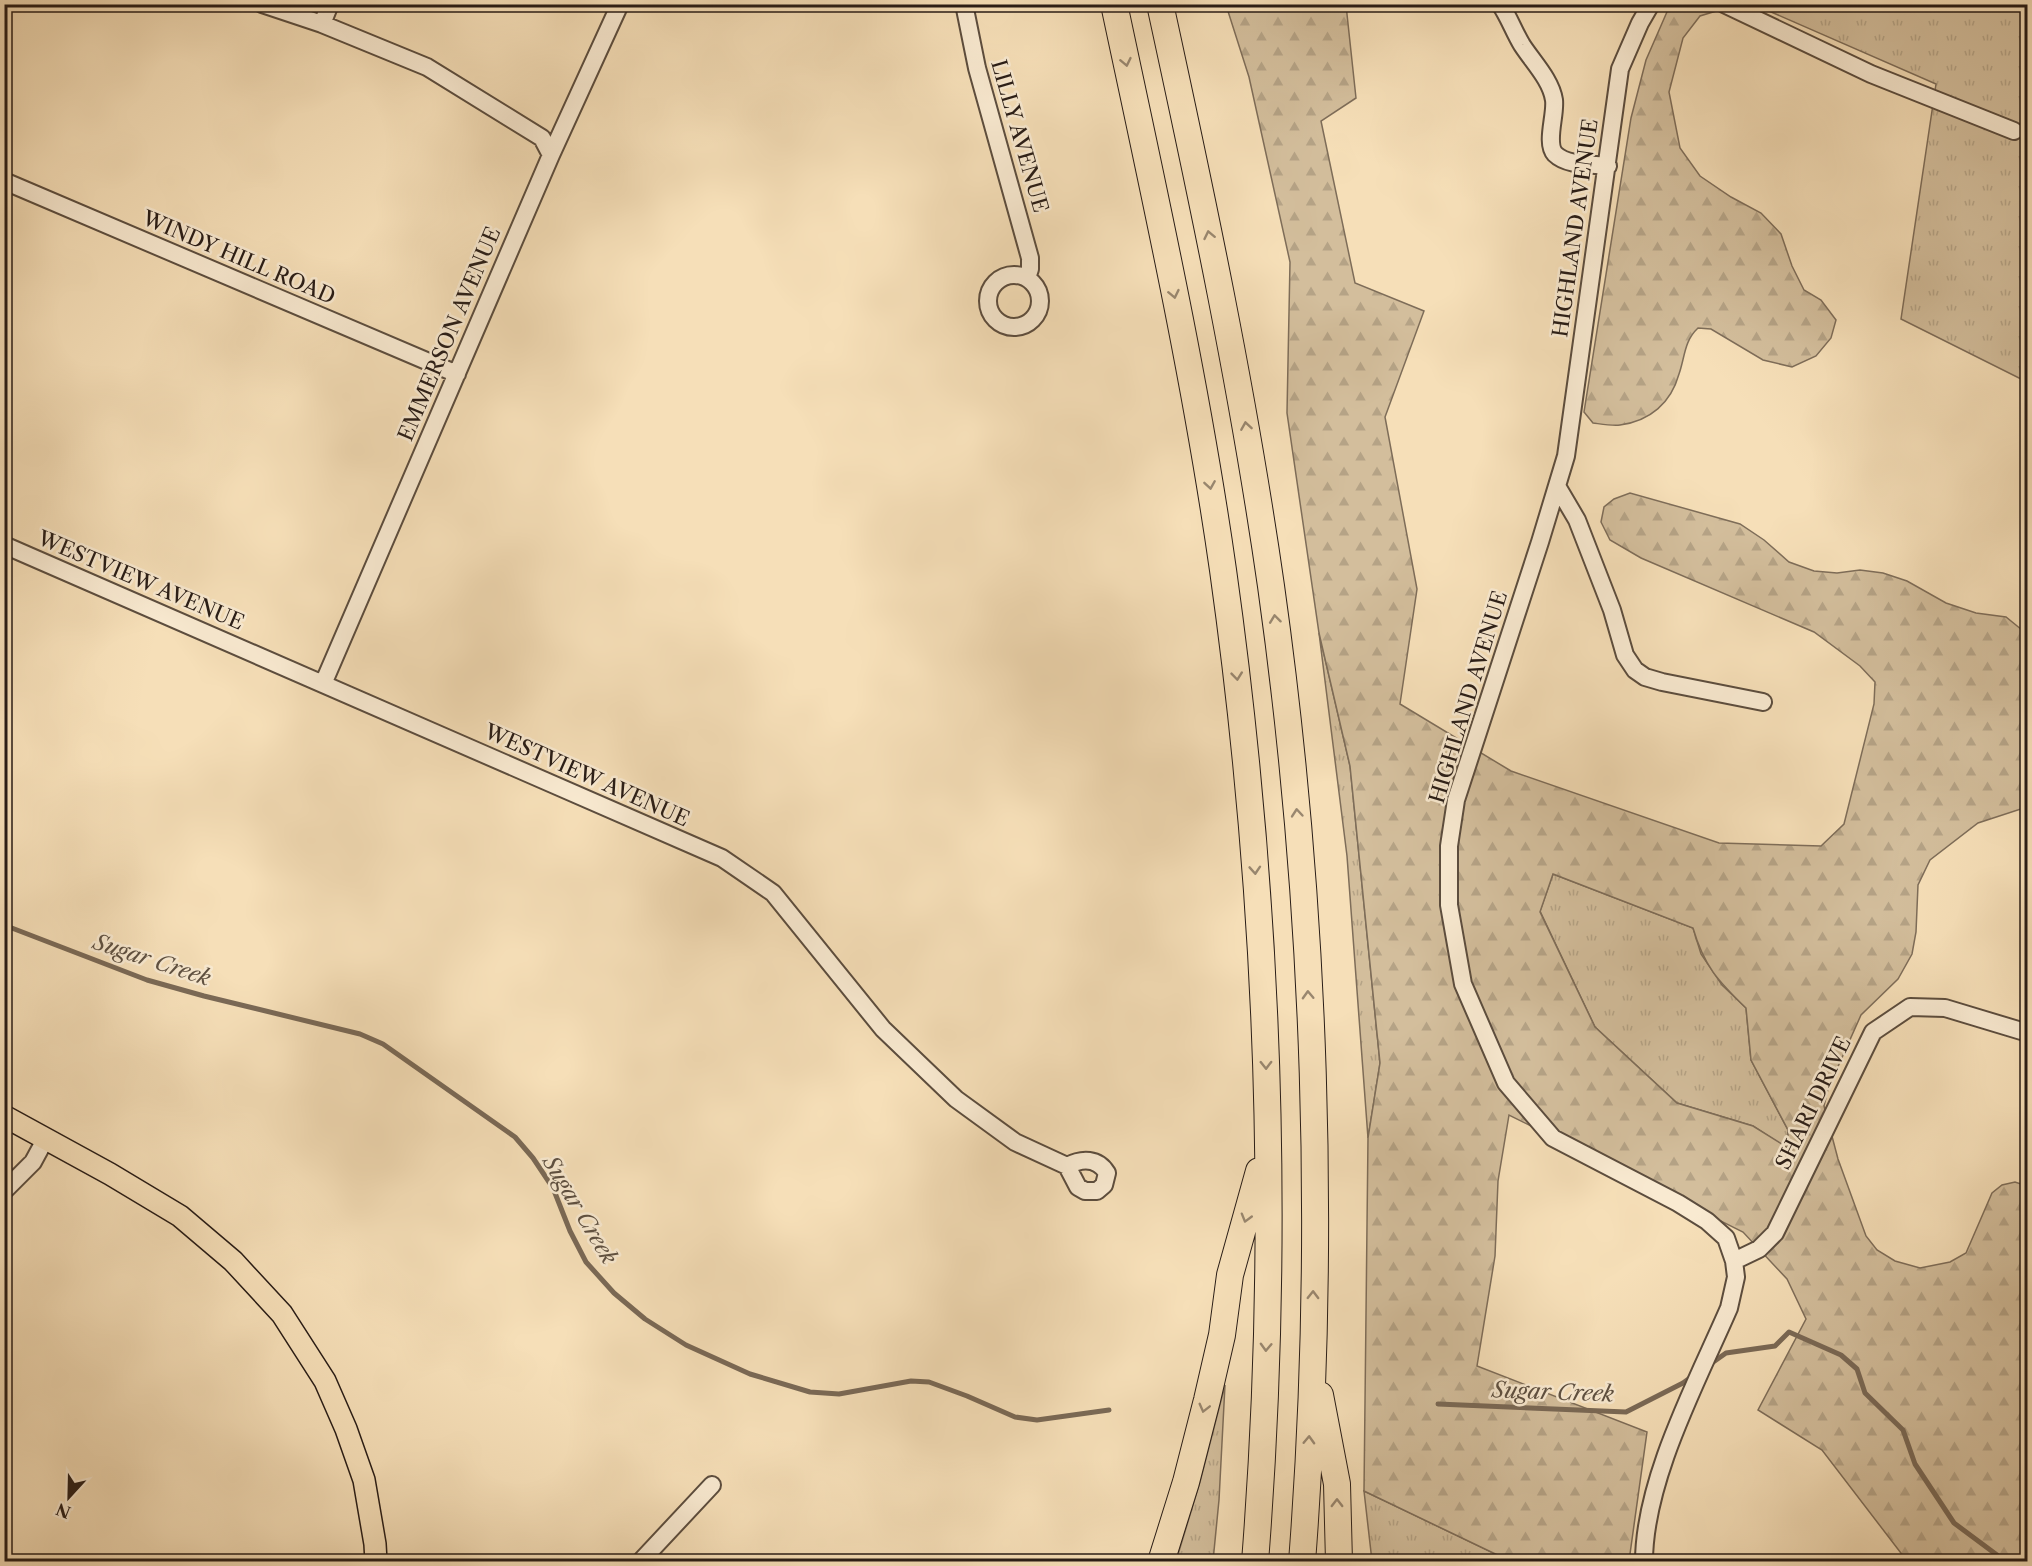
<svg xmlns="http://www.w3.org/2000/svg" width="2032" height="1566" font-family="'Libre Caslon Text',serif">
<defs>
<pattern id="grass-tufts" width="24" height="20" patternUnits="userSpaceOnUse" patternTransform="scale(1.5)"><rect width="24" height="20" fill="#d3be9c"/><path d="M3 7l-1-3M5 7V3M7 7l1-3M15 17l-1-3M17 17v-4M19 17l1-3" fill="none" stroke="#b5a386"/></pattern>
<pattern id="forest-firs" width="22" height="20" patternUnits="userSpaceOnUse" patternTransform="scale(1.5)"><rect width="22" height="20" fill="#d3be9c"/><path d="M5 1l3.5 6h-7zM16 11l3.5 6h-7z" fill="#b5a386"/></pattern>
</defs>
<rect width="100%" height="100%" fill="#f6dfb8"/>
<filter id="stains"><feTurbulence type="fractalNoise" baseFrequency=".00333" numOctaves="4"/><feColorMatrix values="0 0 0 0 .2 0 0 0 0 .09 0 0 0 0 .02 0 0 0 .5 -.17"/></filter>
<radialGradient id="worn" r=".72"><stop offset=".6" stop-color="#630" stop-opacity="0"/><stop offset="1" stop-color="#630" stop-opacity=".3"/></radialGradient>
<path fill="url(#grass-tufts)" stroke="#7e6d59" stroke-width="1.5" d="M1762 4 2027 5V382L1901 319 1936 84 1762 8Z
M1319 633 1350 766 1380 1063 1368 1138 1347 856Z
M1553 874 1693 928 1701 954 1722 985 1746 1008 1751 1060 1788 1130V1149L1753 1126 1677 1103 1595 1027 1540 911Z
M1225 1385 1219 1500 1213 1561H1176L1200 1482Z
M1364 1491 1510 1561H1372Z"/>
<path fill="url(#forest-firs)" stroke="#7e6d59" stroke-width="1.5" fill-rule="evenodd" d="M1226 5H1346L1356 98 1321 121 1355 283 1424 311 1385 417 1417 589 1400 704 1511 771 1719 843 1821 846 1844 824 1874 704 1875 682 1860 666 1814 632 1641 558 1610 540 1601 522 1604 507 1614 499 1630 493 1740 524 1764 540 1789 562 1814 571 1837 573 1860 570 1883 573 1907 581 1946 603 1976 613 2006 617 2027 634V807L1978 823 1930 860 1918 885 1916 932 1912 954 1898 979 1861 1015 1828 1089 1824 1106 1838 1159 1866 1236 1877 1250 1895 1261 1920 1268 1950 1262 1966 1253 1992 1193 2002 1185 2015 1182 2027 1186V1561H1907L1822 1450 1758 1410 1806 1319 1787 1279 1743 1232 1509 1115 1498 1181 1495 1256 1477 1366 1647 1432 1629 1561H1510L1364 1491 1368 1138 1380 1063 1350 766 1319 633 1287 413 1290 262 1249 77ZM1553 874 1693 928C1704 966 1718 981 1746 1008L1751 1060 1788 1130V1148L1753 1126 1677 1103 1595 1027 1540 912Z
M1670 5H1736L1700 16 1683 38 1669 92 1680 148 1700 176 1731 197 1761 213 1781 234 1792 266 1804 290 1821 300 1836 320 1831 338 1816 356 1792 367 1763 360 1711 329 1698 328C1684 341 1685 357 1679 374 1671 403 1650 421 1620 425 1612 426 1601 424 1593 423L1584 412 1631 118 1646 60Z"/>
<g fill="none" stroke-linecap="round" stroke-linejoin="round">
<path stroke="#7a6956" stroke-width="5" d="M4 925 147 980 204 996 360 1034 383 1044 515 1137 533 1158 553 1188 570 1231 586 1262 614 1293 645 1319 686 1345 750 1374 810 1392 839 1394 911 1381 929 1382 967 1396 1015 1417 1037 1420 1109 1410
M1709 1365 1726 1353 1775 1346 1789 1332 1841 1355 1857 1369 1865 1393 1903 1430 1915 1464 1954 1523 1997 1555 1996 1562
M1438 1404 1626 1412 1683 1383 1694 1375"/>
<defs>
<path id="minor" d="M262 4 322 24 427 67 542 138 551 155
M964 4 977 68 1030 258V269L1027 278
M1500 4C1509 17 1514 32 1522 45 1533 62 1551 80 1554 100 1556 115 1545 143 1555 154 1567 166 1592 164 1608 166
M1724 4 1871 74 2014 131
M322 24 330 4
M4 181 457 374
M988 301a26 26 0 1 1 52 0a26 26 0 1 1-52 0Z
M1557 486 1577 520 1612 610 1625 655 1635 670 1645 677 1662 682 1763 702
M4 545 722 858 773 893 883 1029 956 1099 1015 1142 1067 1166 1078 1187 1085 1191H1097L1104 1185 1107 1173C1098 1158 1082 1158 1067 1166
M323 684 551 155 620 4
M4 1191 33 1162 46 1138
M1734 1261 1759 1249 1775 1233 1873 1032 1910 1007 1945 1008 2028 1033
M640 1562 712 1485
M1644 1562C1644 1480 1697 1382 1729 1308L1736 1277 1734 1261 1726 1238 1707 1221 1678 1203 1553 1138 1506 1083 1463 984 1449 905V846L1456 800 1540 542 1566 456 1620 69 1640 23 1651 4"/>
<path id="major" d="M4 1116 110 1174 180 1216 233 1261 282 1314 325 1381 346 1429 364 1480 375 1544 376 1562"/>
<path id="highway" d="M1114 4C1154 192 1196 380 1223 570 1269 898 1281 1232 1255 1562
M1160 4C1202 197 1243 390 1271 586 1316 906 1327 1239 1302 1562
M1320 1395 1337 1484 1339 1562
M1161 1562 1186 1482 1207 1400 1222 1335 1230 1275 1259 1171"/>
</defs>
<use href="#minor" stroke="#5c4d3e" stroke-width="20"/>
<use href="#major" stroke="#281c16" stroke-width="24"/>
<use href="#highway" stroke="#281c16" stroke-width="28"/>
<use href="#minor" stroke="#f9ead1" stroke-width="16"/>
<use href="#major" stroke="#f6dfb8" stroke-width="21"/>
<use href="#highway" stroke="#f6dfb8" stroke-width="26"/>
</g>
<defs><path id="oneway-chevron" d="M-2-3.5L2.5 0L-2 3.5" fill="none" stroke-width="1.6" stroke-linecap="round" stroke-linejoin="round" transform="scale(1.5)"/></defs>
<g stroke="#99876f">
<use href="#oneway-chevron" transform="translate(1126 62) rotate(78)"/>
<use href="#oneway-chevron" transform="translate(1209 235) rotate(-102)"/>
<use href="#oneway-chevron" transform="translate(1174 294) rotate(78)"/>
<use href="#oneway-chevron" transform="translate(1246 426) rotate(-99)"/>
<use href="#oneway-chevron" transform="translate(1210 485) rotate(81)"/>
<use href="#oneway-chevron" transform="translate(1275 619) rotate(-97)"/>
<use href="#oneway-chevron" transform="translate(1237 676) rotate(84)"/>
<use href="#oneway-chevron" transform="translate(1297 813) rotate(-95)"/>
<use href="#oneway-chevron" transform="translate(1255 870) rotate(86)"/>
<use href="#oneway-chevron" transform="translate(1308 995) rotate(-92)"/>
<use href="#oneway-chevron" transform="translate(1266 1065) rotate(89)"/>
<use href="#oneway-chevron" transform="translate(1246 1218) rotate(106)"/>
<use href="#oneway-chevron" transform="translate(1313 1295) rotate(-89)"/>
<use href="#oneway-chevron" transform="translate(1266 1347) rotate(92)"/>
<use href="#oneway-chevron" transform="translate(1204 1408) rotate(104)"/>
<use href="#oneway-chevron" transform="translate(1309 1440) rotate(-88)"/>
<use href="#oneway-chevron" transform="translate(1337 1503) rotate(-90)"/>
</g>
<g text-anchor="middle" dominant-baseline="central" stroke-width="5" stroke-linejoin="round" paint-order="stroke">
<g font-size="21" fill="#281c16" stroke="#f9ead1">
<text transform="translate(1020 136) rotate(74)">LILLY AVENUE</text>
<text transform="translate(1575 228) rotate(-82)">HIGHLAND AVENUE</text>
<text transform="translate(239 257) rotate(23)">WINDY HILL ROAD</text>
<text transform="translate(449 334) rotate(-67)">EMMERSON AVENUE</text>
<text transform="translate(141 580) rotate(23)">WESTVIEW AVENUE</text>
<text transform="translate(1468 697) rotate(-73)">HIGHLAND AVENUE</text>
<text transform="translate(587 775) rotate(24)">WESTVIEW AVENUE</text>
<text transform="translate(1813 1103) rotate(-64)">SHARI DRIVE</text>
</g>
<g font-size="22" font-style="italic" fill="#5e5041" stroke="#f9ead1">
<text transform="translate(152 960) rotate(18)">Sugar Creek</text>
<text transform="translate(580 1210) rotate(59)">Sugar Creek</text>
<text transform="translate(1553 1392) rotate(2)">Sugar Creek</text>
</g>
</g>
<rect width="2032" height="1566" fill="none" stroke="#f6dfb8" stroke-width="24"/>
<rect x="6" y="6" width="2020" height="1554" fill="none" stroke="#281c16" stroke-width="3"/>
<rect x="12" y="12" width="2008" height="1542" fill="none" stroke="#281c16" stroke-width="1.5"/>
<g transform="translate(69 1497) rotate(202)" stroke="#f9ead1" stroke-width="4.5" paint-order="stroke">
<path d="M0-4.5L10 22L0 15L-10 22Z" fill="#281c16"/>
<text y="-9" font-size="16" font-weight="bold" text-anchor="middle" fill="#281c16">N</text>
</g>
<rect width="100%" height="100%" filter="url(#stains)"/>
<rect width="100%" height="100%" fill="url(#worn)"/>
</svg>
